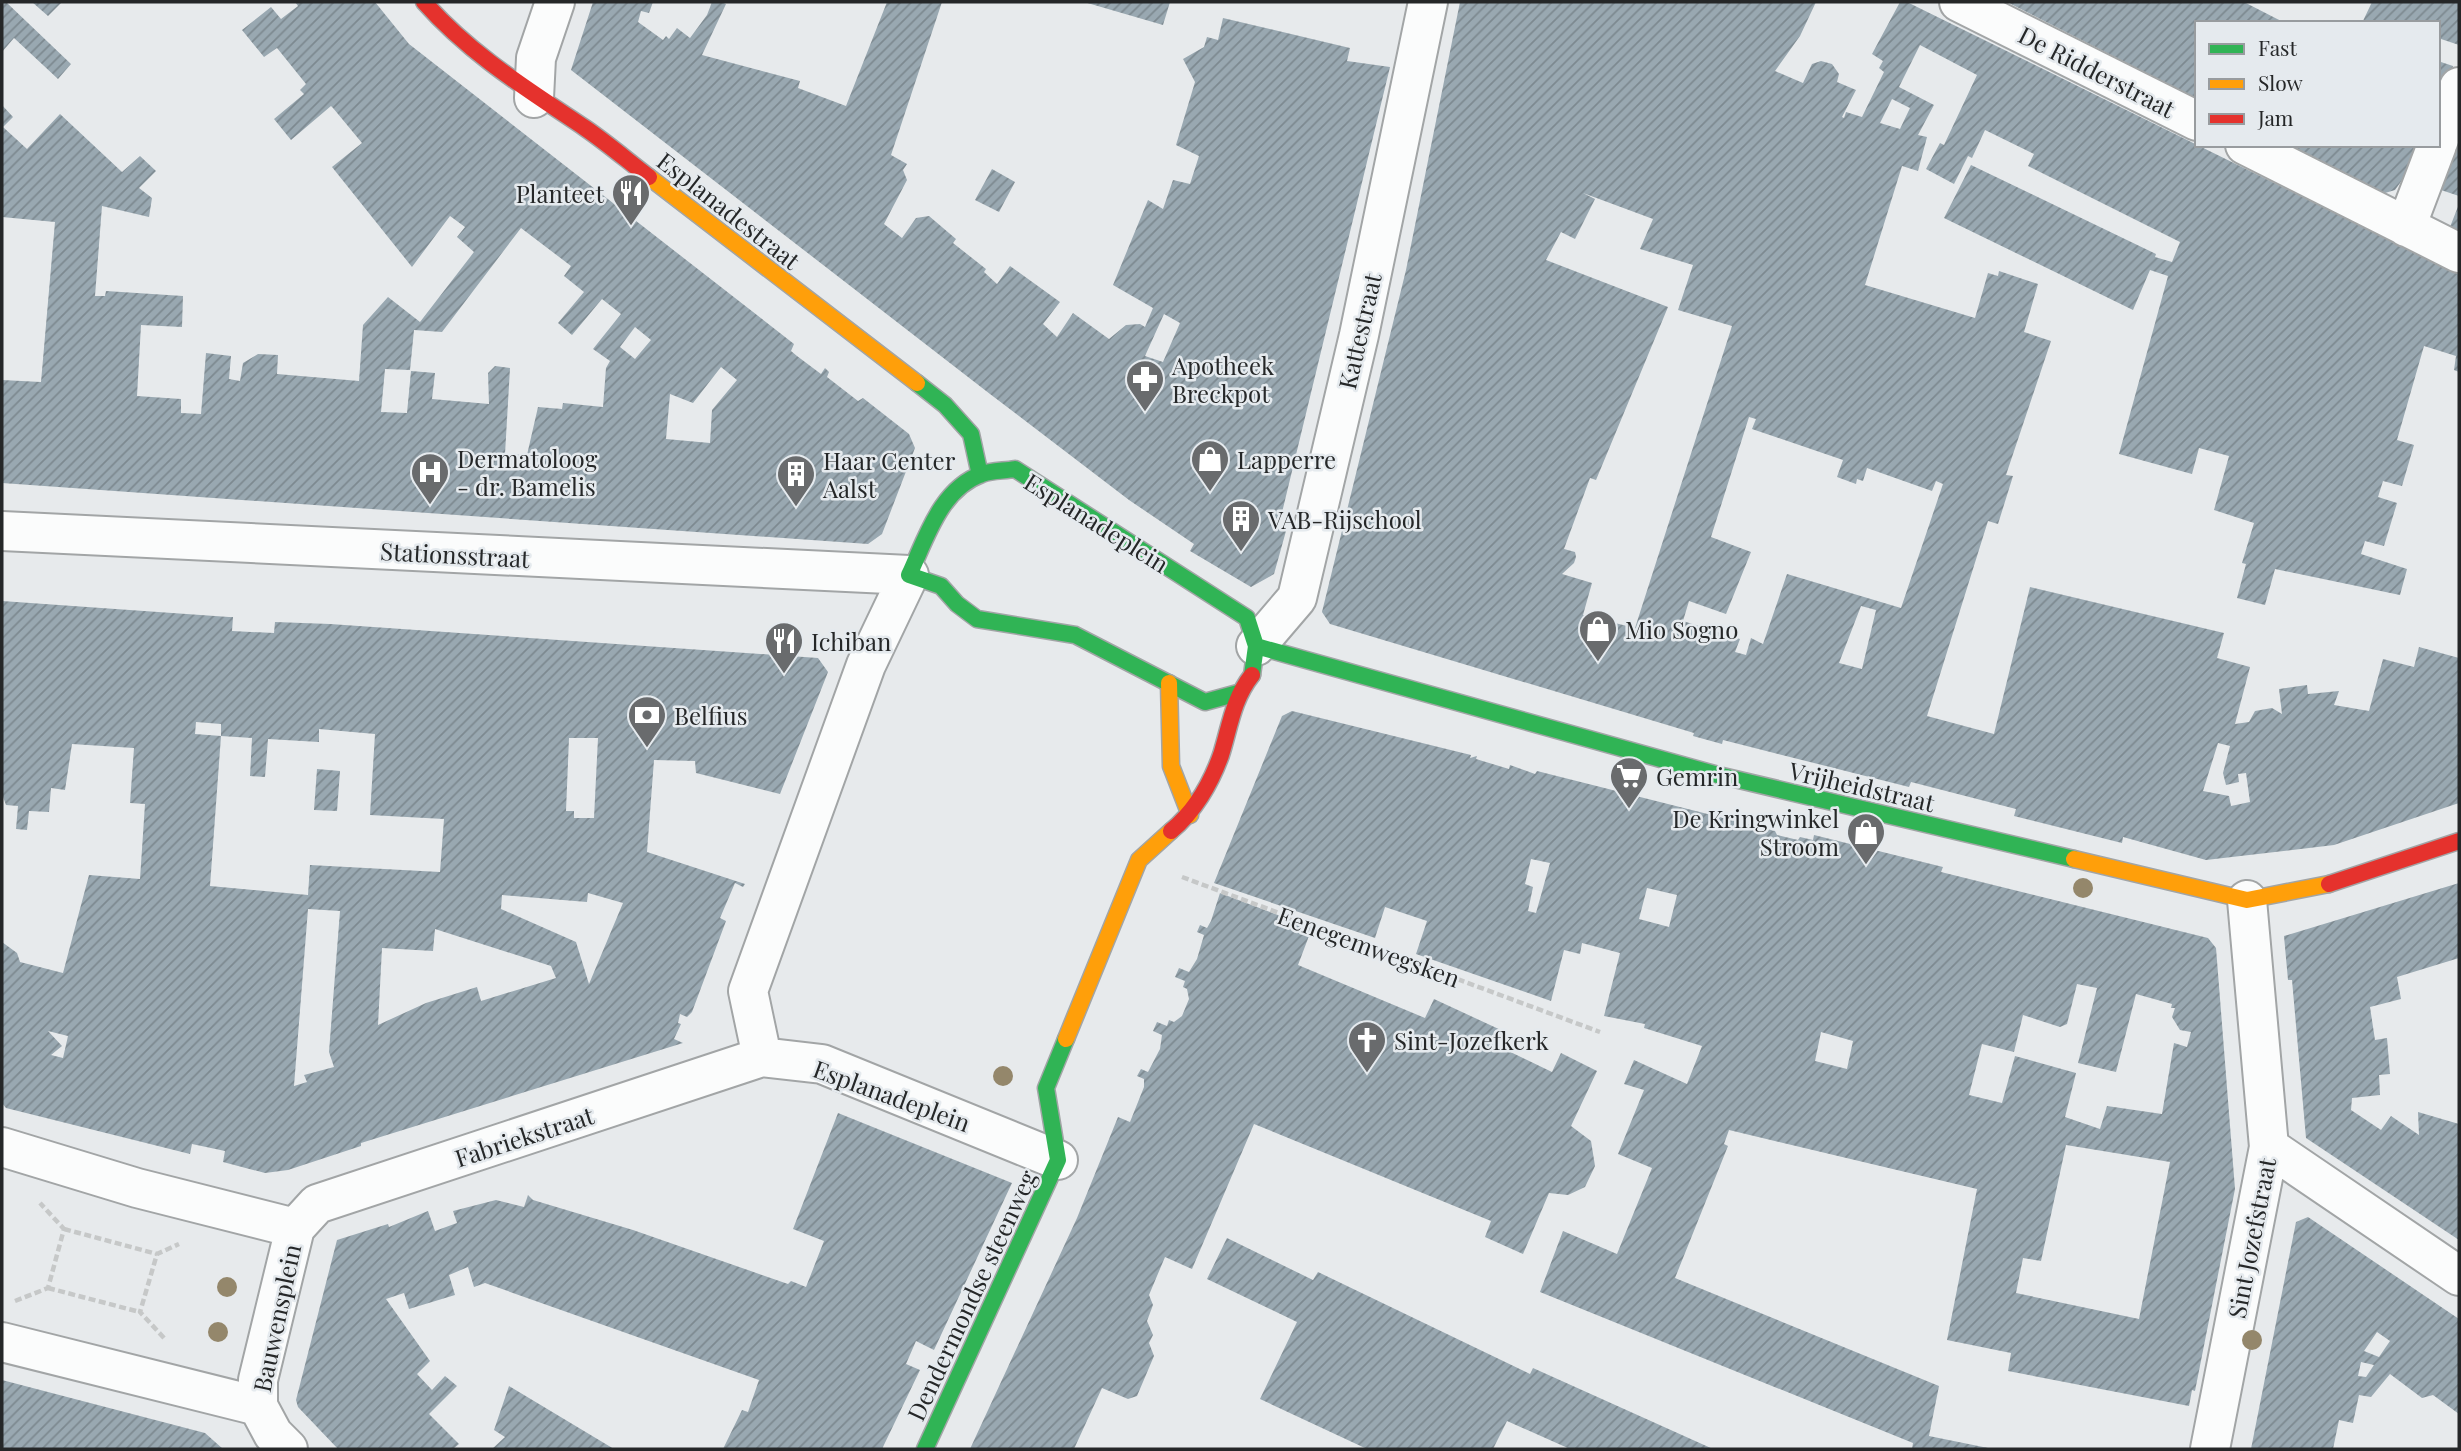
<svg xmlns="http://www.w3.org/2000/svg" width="2461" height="1451" font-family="'Playfair Display',serif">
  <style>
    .building { fill: url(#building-hatch); fill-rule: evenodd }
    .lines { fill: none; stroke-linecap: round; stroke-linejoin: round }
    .street-casing { stroke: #a2a5a6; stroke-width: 42 }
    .fast-casing { stroke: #a2a5a6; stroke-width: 19 }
    .slow-casing { stroke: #a2a5a6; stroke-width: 19 }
    .jam-casing { stroke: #a2a5a6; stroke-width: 19 }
    .path { stroke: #c6c8c8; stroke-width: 4.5; stroke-dasharray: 7 3.5; stroke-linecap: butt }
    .street { stroke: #fbfcfc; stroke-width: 38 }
    .fast { stroke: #30b455; stroke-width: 16 }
    .slow { stroke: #ff9f0a; stroke-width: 16 }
    .jam { stroke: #e5322d; stroke-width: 16 }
    .tree { fill: #94876b }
    .labels { text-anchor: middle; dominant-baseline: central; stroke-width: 5; stroke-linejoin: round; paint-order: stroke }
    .street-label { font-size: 24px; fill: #252728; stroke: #e5eaee }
    .poi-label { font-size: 24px; fill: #252728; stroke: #e5eaee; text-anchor: start }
  </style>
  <defs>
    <pattern id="building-hatch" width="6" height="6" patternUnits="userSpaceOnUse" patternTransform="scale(1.75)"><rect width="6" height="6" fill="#99a8b1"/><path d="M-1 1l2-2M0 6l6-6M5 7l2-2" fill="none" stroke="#7d8990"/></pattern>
  </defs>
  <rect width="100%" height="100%" fill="#e7eaec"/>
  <!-- building -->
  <path class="building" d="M2,2H6L71,64L58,79L14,38L2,52Z
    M32,2H62L48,16Z
    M295,2H375L409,44L794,344L791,351L797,356L821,374L825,368L829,372L827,377L858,401L863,398L909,434L915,448L882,534L868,544L2,483V380L41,382L55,222L2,217V105L13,117L3,127L27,149L60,114L122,172L140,156L156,171L139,188L152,198L149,217L102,206L95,296H105L106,291L183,296L182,327L141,325L137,396L181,399V413L201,414L206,353L231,356L229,379L240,381L243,363L258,354L278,355L277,374L359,381L363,325L388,297L420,322L474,252L457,237L465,227L450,216L412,267L332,167L362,143L333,108L331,106L291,140L274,119L304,94L300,90L306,84L277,48L264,57L242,30L271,7L281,19L298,6ZM521,228L571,266L564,276L584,292L558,323L572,335L602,299L621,314L593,349L610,361L606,368L603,407L563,403L562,409L538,407L527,455L505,454L510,368L495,366L488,373L489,404L432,399L435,373L411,371L407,413L381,412L385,369L410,370L414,330L442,332ZM635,327L651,340L635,359L620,347ZM721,367L737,380L712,410L710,443L666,439L670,394L693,403Z
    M593,2H653L649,13L641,11L638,22L663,40L666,36L669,39L677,28L690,38L707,15L712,2H721L726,4L702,55L800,81L798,88L846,106L887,2H942L891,155L907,164L903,170L907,180L884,224L902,238L916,218L929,216L956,239L953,243L986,269L984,272L997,284L1010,266L1060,302L1043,324L1057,337L1073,313L1109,339L1126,325L1140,324L1145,327L1153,308L1113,285L1148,200L1163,209L1173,180L1190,184L1199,156L1176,145L1195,82L1183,59L1204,47L1207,37L1218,40L1223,18L1350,48L1347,61L1390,67L1278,529L1286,531L1274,574L1251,587L1190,551L1194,544L1129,500L990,394L571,70ZM1164,314L1180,323L1163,362L1145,356Z
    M1084,2H1170L1163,25Z
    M1460,2H1816L1800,36L1775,71L1803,83L1812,64L1821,61L1832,64L1839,74L1837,82L1856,90L1842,117L1844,118L1846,112L1862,117L1884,72L1879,68L1883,61L1872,54L1900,2H1907L2459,274V372L2454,370L2456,356L2424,346L2397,440L2414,445L2402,486L2383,481L2378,497L2397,503L2384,546L2365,541L2361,554L2407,569L2400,595L2275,569L2265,605L2237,598L2246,564L2242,563L2254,523L2214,510L2229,456L2199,448L2192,474L2119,454L2168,276L2150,270L2133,310L1944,218L1971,165L2156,254L2155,257L2172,262L2180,242L2028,166L2034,154L1985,130L1972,158L1968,156L1954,184L1926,169L1940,143L1944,145L1977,75L1920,45L1899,87L1934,105L1918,135L1927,137L1918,171L1902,166L1865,285L1975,318L1988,273L1998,276L1999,271L2038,284L2024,332L2051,341L2006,475L2013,476L1998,524L1988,521L1927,716L1994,734L2030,587L2224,633L2217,658L2250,667L2235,724L2249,722L2255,711L2272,708L2282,714L2279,689L2307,685L2308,694L2339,691L2334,705L2369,711L2383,659L2414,667L2419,647L2459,658V803L2334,845L2206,860L2123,837L2122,843L2014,816L2016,809L1911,782L1909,787L1723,740L1722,744L1693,736L1694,733L1330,624L1322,612L1406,270ZM1892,99L1910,108L1900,129L1880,123ZM1583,193L1653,219L1640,249L1693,265L1678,310L1732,326L1635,628L1583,615L1592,583L1562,574L1574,563L1576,557L1575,552L1564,549L1590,478L1596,480L1668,307L1546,260L1561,232L1575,239L1595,199ZM1749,417L1756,419L1752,429L1843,460L1837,477L1856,484L1857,479L1863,481L1867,468L1932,491L1936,481L1943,484L1901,608L1787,574L1763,644L1751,638L1746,655L1735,652L1740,639L1683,621L1689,601L1726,614L1751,552L1711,537ZM1861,606L1876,610L1862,669L1839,663ZM2218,743L2230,746L2223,773L2226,785L2239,782L2238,774L2246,773L2250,802L2231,806L2229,796L2203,791Z
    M2007,2H2244L2285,23H2197V99Z
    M2372,2H2459V45L2438,38V23H2362Z
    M2438,61L2453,66L2439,109H2438Z
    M2459,137V196L2438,189Z
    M2290,145H2419L2425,148L2395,190L2385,193Z
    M992,169L1015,182L999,212L975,200Z
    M2459,204V231L2450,227Z
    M2,601L229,617H233L232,631L274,633L275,622L330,624L818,658L828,672L780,794L696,773L695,761L654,760L647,852L745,884L743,887L735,883L720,918L726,921L692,1012L687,1017L680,1014L678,1023L681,1024L674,1039L683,1043L361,1143V1146L288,1170L265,1173L223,1162L225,1151L192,1144L190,1154L6,1108L2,1103V942L17,953L20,962L63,973L89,875L140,879L145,804L130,803L134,748L72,744L65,790L51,788L49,812L29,811L27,830L16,829L18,806L6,805L2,794ZM196,722L221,724V736L252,738L250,776L265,777L268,739L319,742V729L375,734L370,815L444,819L440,872L310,865L308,895L210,886L221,736L195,734ZM569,738H598L594,818H574V811H566ZM588,893L623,903L589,984L576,942L501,909L502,895L587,902ZM308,909L340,911L329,1052L334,1067L304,1075L307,1082L294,1086ZM435,929L551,966L556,978L481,1001L477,987L426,1003L378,1025L382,948L433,951ZM48,1031L68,1036L63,1058L51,1055L62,1046Z
    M1292,711L1471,755L1470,758L1477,756L1476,759L1509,769L1510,765L1535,774L1537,771L1775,831L1777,835L1798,840L1800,837L1813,840L1814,835L1943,867L1941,872L2208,938L2216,948L2235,1189L2195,1391L2192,1390L2189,1406L2008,1371L2011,1353L1947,1340L1977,1189L1729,1130L1724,1144L1728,1146L1675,1278L1939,1386L1929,1436L1993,1449H1912L1913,1443L1540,1292L1563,1231L1617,1254L1652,1168L1618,1154L1644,1090L1624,1084L1634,1060L1687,1084L1702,1046L1644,1028L1645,1024L1604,1016L1620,953L1582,943L1580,954L1564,950L1551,1001L1416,954L1427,921L1385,907L1375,938L1214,883L1282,716ZM1531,859L1550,863L1536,913L1528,911L1533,887L1525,884ZM1647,888L1677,895L1669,927L1639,919ZM2077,984L2097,988L2078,1063L2116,1072L2136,994L2172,1004L2171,1008H2175L2172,1017L2180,1030L2191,1032L2187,1047L2174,1043L2162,1114L2107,1106L2100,1129L2065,1117L2076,1073L2015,1056L2002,1103L1969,1095L1982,1044L2014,1052L2023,1015L2060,1027L2067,1024ZM1821,1032L1853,1041L1847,1069L1815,1061ZM2066,1145L2170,1162L2139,1319L2016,1293L2023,1258L2041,1261Z
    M317,769L340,771L337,811L314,810Z
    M2459,883V958L2397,977L2401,999L2370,1007L2375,1040L2387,1038L2390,1074L2379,1075L2380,1095L2352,1098L2351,1110L2381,1130L2391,1116L2419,1135L2418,1112L2459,1124V1240L2306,1138L2292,980H2288L2284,936Z
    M1220,893L1312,928L1298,965L1425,1018L1434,999L1503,1031L1496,1045L1552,1072L1561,1053L1597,1071L1571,1126L1591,1141L1595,1166L1585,1187L1568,1195L1549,1193L1523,1254L1485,1237L1491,1221L1254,1124L1192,1269L1165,1257L1149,1295L1153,1305L1147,1321L1153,1335L1149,1343L1154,1356L1137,1396L1128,1399L1102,1388L1074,1449H970L1077,1218L1118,1117L1130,1122L1144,1087V1079L1137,1076L1141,1069L1148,1072L1160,1049L1162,1035L1153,1031L1157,1022L1167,1026L1169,1020L1174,1022L1182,1016L1189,999L1187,989L1183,987L1185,981L1175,977L1179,968L1189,972L1197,959L1204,935L1197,932L1200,925L1207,928L1211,921Z
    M838,1113L1012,1183L934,1350L916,1341L906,1364L920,1370L882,1449H723L742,1410L748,1412L759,1380L485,1283L474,1287L468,1267L449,1275L455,1295L409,1309L404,1293L386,1299L430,1361L417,1374L432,1390L445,1376L457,1386L429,1414L459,1444L453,1449H338L298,1407L296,1400L337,1240L388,1224L389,1227L428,1211L435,1231L457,1223L453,1211L496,1200L524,1207L528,1195L533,1200L633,1230L788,1284L791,1281L806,1287L824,1241L793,1229Z
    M2308,1217L2459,1319V1414L2433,1395L2422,1398L2390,1374L2371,1397L2359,1395L2353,1423L2339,1420L2333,1449H2251L2296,1222ZM2377,1332L2390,1341L2379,1357L2364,1351ZM2361,1362L2374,1365L2366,1377L2358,1376Z
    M1227,1238L1313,1280L1318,1272L1530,1374L1533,1368L1713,1449H1570L1507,1421L1493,1449H1367L1260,1399L1297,1322L1207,1279Z
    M2,1380L205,1433L223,1449H2Z
    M509,1386L614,1449H492L505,1437L494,1430Z"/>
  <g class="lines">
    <defs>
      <path id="street" d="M1959,2L2197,121
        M534,98L536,58L555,2
        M2438,142L2459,87
        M2245,145L2459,253
        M2406,227L2437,145
        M2,531L909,575L866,665L748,991L762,1057
        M1256,646L1297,598L1359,335L1428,2
        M2,1147L137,1188L295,1228
        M2269,1147L2459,1276
        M2,1342L258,1406V1380L295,1228L317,1204L762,1057L822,1064L1058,1160
        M258,1406L273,1434L288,1449
        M2210,1449L2269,1147L2247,900"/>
      <path id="fast" d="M917,383L945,405L971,434L980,475
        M1256,646L1718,775L2074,859
        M1238,693L1205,702L1075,635L977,619L957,604L941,586L909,575C926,539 940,489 982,474C992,470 1004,471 1015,469L1247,618L1256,646L1252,675
        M925,1449L1058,1160L1046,1088L1066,1039"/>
      <path id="slow" d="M649,177L917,383
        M1169,683L1171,766L1190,815
        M2074,859L2247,900L2329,884
        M1066,1039L1139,860L1171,831"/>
      <path id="jam" d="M424,2C471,55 527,89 585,128C607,143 628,161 649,177
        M1171,831C1194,812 1211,783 1221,755C1230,726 1233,699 1252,675
        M2329,884L2459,841"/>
    </defs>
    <!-- street casing -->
    <use href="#street" class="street-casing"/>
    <!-- fast casing -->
    <use href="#fast" class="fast-casing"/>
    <!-- slow casing -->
    <use href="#slow" class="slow-casing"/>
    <!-- jam casing -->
    <use href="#jam" class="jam-casing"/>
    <!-- path -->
    <path class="path" d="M1182,877L1600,1032
      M64,1229L157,1254
      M48,1288L140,1312
      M15,1301L48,1288L64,1229L40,1203
      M164,1338L140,1312L157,1254L179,1244"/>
    <!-- street -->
    <use href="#street" class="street"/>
    <!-- fast -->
    <use href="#fast" class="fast"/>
    <!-- slow -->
    <use href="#slow" class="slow"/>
    <!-- jam -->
    <use href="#jam" class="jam"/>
  </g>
  <!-- trees -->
  <g class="tree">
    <circle cx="2083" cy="888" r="10"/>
    <circle cx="1003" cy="1076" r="10"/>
    <circle cx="227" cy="1287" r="10"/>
    <circle cx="218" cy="1332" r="10"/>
    <circle cx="2252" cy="1340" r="10"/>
  </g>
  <!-- icons -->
  <defs>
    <symbol id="restaurant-pin" viewBox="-11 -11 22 30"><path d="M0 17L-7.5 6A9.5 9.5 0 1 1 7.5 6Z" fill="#696b6d" stroke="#e5eaee"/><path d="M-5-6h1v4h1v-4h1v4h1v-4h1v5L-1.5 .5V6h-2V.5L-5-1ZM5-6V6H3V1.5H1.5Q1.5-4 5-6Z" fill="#fff"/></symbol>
    <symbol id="pharmacy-pin" viewBox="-11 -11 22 30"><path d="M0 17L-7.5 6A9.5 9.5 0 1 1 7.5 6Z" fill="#696b6d" stroke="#e5eaee"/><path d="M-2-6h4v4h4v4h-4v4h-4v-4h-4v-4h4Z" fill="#fff"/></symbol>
    <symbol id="shop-pin" viewBox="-11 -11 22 30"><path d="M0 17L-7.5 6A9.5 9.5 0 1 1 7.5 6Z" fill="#696b6d" stroke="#e5eaee"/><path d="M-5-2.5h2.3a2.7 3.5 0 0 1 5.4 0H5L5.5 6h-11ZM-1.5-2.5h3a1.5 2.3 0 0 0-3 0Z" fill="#fff"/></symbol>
    <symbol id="hospital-pin" viewBox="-11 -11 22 30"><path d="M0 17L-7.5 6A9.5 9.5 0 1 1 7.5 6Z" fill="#696b6d" stroke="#e5eaee"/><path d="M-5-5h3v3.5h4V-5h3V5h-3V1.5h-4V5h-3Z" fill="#fff"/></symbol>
    <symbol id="building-pin" viewBox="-11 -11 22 30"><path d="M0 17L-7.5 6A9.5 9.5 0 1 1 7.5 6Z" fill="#696b6d" stroke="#e5eaee"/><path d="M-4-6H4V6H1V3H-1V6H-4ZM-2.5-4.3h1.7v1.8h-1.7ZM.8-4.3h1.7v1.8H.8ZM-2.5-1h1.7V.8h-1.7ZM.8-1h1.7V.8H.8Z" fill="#fff"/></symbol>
    <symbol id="bank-pin" viewBox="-11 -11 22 30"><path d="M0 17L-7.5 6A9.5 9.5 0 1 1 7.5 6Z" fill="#696b6d" stroke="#e5eaee"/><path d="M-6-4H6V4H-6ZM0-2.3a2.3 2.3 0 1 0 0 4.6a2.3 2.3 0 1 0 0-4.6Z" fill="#fff"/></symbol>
    <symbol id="supermarket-pin" viewBox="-11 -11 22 30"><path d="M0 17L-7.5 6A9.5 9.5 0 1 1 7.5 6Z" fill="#696b6d" stroke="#e5eaee"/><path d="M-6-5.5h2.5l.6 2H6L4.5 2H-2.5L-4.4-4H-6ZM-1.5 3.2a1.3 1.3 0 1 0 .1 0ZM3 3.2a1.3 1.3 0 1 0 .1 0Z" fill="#fff"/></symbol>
    <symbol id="church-pin" viewBox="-11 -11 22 30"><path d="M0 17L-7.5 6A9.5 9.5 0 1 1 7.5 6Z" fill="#696b6d" stroke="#e5eaee"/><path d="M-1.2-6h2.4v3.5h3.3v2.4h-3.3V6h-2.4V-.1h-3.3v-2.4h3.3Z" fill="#fff"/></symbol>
  </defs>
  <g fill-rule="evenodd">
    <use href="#restaurant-pin" x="609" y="171" width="44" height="60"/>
    <use href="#pharmacy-pin" x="1123" y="357" width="44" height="60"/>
    <use href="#shop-pin" x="1188" y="437" width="44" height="60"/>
    <use href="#hospital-pin" x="408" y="450" width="44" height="60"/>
    <use href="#building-pin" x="774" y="452" width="44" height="60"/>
    <use href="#building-pin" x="1219" y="497" width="44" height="60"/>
    <use href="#shop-pin" x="1576" y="607" width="44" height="60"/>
    <use href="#restaurant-pin" x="762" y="619" width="44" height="60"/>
    <use href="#bank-pin" x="625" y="693" width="44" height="60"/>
    <use href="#supermarket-pin" x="1607" y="754" width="44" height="60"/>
    <use href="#shop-pin" x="1844" y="810" width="44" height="60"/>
    <use href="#church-pin" x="1345" y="1018" width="44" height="60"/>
  </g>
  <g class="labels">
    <!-- street labels -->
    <g class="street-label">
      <text transform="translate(2097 71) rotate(27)">De Ridderstraat</text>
      <text transform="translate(729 210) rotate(38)">Esplanadestraat</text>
      <text transform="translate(1359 331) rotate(-77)">Kattestraat</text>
      <text transform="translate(1097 522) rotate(32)">Esplanadeplein</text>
      <text transform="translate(455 554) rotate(3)">Stationsstraat</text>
      <text transform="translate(1862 786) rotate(13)">Vrijheidstraat</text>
      <text transform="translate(1369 946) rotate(20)">Eenegemwegsken</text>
      <text transform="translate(892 1095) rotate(20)">Esplanadeplein</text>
      <text transform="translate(524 1136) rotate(-18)">Fabriekstraat</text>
      <text transform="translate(2251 1238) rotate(-79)">Sint Jozefstraat</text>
      <text transform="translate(971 1295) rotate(-65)">Dendermondse steenweg</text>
      <text transform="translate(276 1318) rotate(-78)">Bauwensplein</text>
    </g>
    <!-- poi labels -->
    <g class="poi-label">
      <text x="604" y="193" text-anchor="end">Planteet</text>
      <text x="1172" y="365">Apotheek<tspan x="1172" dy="28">Breckpot</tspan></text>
      <text x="457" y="458">Dermatoloog<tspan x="457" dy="28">- dr. Bamelis</tspan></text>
      <text x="1237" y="459">Lapperre</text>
      <text x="823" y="460">Haar Center<tspan x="823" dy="28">Aalst</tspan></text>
      <text x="1268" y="519">VAB-Rijschool</text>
      <text x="1625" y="629">Mio Sogno</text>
      <text x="811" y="641">Ichiban</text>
      <text x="674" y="715">Belfius</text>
      <text x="1656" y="776">Gemrin</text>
      <text x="1839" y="818" text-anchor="end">De Kringwinkel<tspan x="1839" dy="28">Stroom</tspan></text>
      <text x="1394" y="1040">Sint-Jozefkerk</text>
    </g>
  </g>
  <!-- border -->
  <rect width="2461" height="1451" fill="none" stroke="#252728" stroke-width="7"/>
  <!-- legend -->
  <rect x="2195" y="21" width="245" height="126" fill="#e5eaee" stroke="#989c9f" stroke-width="2"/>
  <rect x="2209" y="44" width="35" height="10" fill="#30b455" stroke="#989c9f" stroke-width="2"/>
  <text x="2258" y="56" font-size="21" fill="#252728">Fast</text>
  <rect x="2209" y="79" width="35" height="10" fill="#ff9f0a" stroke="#989c9f" stroke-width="2"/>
  <text x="2258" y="91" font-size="21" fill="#252728">Slow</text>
  <rect x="2209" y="114" width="35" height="10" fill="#e5322d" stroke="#989c9f" stroke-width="2"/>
  <text x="2258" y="126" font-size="21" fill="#252728">Jam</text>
</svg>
